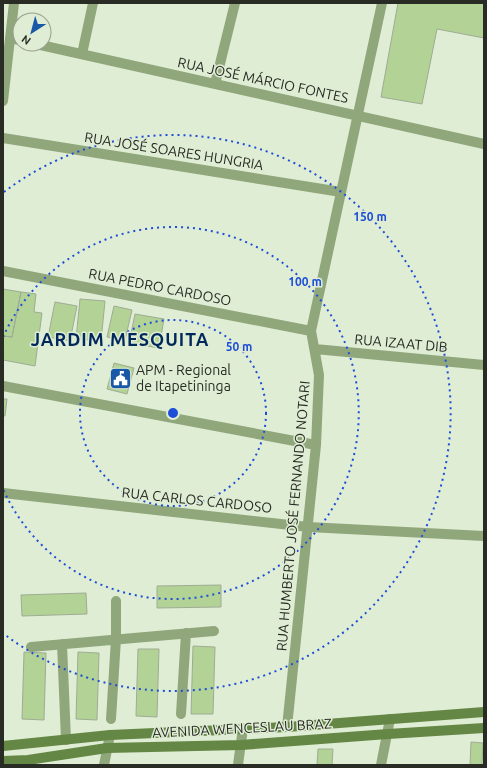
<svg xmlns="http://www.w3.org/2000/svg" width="487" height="768" font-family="Ubuntu,sans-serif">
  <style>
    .building { fill: #b2d296; stroke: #9fac95 }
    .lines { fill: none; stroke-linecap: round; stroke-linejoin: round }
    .minor { stroke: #90a77c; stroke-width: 10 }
    .secondary { stroke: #658745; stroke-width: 10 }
    .ring { fill: none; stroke: #1d4ed8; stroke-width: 2; stroke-dasharray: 2 4 }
    .labels { text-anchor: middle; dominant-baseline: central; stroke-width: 3; stroke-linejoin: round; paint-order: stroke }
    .street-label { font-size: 14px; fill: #282c24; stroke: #e0edd5 }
    .poi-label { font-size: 14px; fill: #282c24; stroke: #e0edd5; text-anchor: start }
    .district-label { font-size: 18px; font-weight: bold; letter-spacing: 1px; fill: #01285a; stroke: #e0edd5 }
    .centre { fill: #1d4ed8; stroke: #e0edd5; stroke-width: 2 }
    .ring-label { font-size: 12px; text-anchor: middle; font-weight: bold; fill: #1d4ed8; stroke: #e0edd5; stroke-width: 3; stroke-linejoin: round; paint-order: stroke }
  </style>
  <rect width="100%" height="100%" fill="#e0edd5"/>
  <!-- building -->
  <path class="building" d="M398,3H484V38L437,29L422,104L381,97Z
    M3,289L21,292L12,337L3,336Z
    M21,292L36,294L34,312L42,313L35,366L3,360V336L12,337Z
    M80,299L105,301L101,341L76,339Z
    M55,302L77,306L70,341L48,337Z
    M114,306L132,310L125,340L107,337Z
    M135,314L164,319L159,348L129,343Z
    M114,363L134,368L127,394L107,389Z
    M3,399H7L5,416H3Z
    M221,585V607L157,608V586Z
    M86,593L87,614L22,616L21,595Z
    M193,646L215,647L213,714H191Z
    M138,649H159L157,717L136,716Z
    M24,652L46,653L44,720L22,719Z
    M78,652L99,653L97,720L76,719Z
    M471,742L483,743L482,765H470Z
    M318,749H333L332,765H317Z"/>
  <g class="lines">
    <!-- minor -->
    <path class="minor" d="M10,38L20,40
      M36,44L484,144
      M82,54L93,3
      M215,84L235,3
      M3,101L14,3
      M3,138L341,192
      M3,271L311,331
      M315,349L484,365
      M3,386L316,445
      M3,493L308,527L484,536
      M62,644L66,740
      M31,647L214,631
      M181,714L186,633
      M111,719L116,639V601
      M287,727L316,445L319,375L311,331L382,3
      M104,765L110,735
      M238,765L243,728
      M381,765L390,719"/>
    <!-- secondary -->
    <path class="secondary" d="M3,746L110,735L287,727L484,712
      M3,761L28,760L107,748L241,745L388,734L484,728"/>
  </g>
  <!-- distance rings -->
  <g class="ring">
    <circle cx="173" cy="413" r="93"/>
    <path d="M3 337A186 186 0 1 1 3 489"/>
    <path d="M4 192A278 278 0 1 1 4 634"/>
  </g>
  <!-- icons -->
  <defs>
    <symbol id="civic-square" viewBox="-11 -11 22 22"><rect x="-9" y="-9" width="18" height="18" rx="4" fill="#1957a7" stroke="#e0edd5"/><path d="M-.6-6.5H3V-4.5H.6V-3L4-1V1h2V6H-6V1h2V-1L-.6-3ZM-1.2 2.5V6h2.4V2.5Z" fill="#fff"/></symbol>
  </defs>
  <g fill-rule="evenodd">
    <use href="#civic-square" x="108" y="366" width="25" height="25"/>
  </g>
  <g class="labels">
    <!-- street labels -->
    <g class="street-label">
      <text transform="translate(263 80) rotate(12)">RUA JOSÉ MÁRCIO FONTES</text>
      <text transform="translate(174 151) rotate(9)">RUA JOSÉ SOARES HUNGRIA</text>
      <text transform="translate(160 287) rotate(11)">RUA PEDRO CARDOSO</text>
      <text transform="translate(401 343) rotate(5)">RUA IZAAT DIB</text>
      <text transform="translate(197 500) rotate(6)">RUA CARLOS CARDOSO</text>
      <text transform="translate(293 516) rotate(-85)">RUA HUMBERTO JOSÉ FERNANDO NOTARI</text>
      <text transform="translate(242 728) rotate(-3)">AVENIDA WENCESLAU BRAZ</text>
    </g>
    <!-- poi labels -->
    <g class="poi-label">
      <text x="136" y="370">APM - Regional<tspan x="136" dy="16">de Itapetininga</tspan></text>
    </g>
    <!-- district labels -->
    <g class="district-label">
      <text x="120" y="339">JARDIM MESQUITA</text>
    </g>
  </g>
  <circle cx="173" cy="413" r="6" class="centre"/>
  <g class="ring-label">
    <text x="370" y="221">150 m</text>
    <text x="305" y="286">100 m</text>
    <text x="239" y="351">50 m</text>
  </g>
  <!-- border -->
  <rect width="487" height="768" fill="none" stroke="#282c24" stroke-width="8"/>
  <!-- north arrow -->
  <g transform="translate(32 32) rotate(216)"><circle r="19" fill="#e0edd5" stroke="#96a08e"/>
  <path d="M0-3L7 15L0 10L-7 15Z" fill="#1957a7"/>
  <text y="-6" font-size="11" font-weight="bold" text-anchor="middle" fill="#282c24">N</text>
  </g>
</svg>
